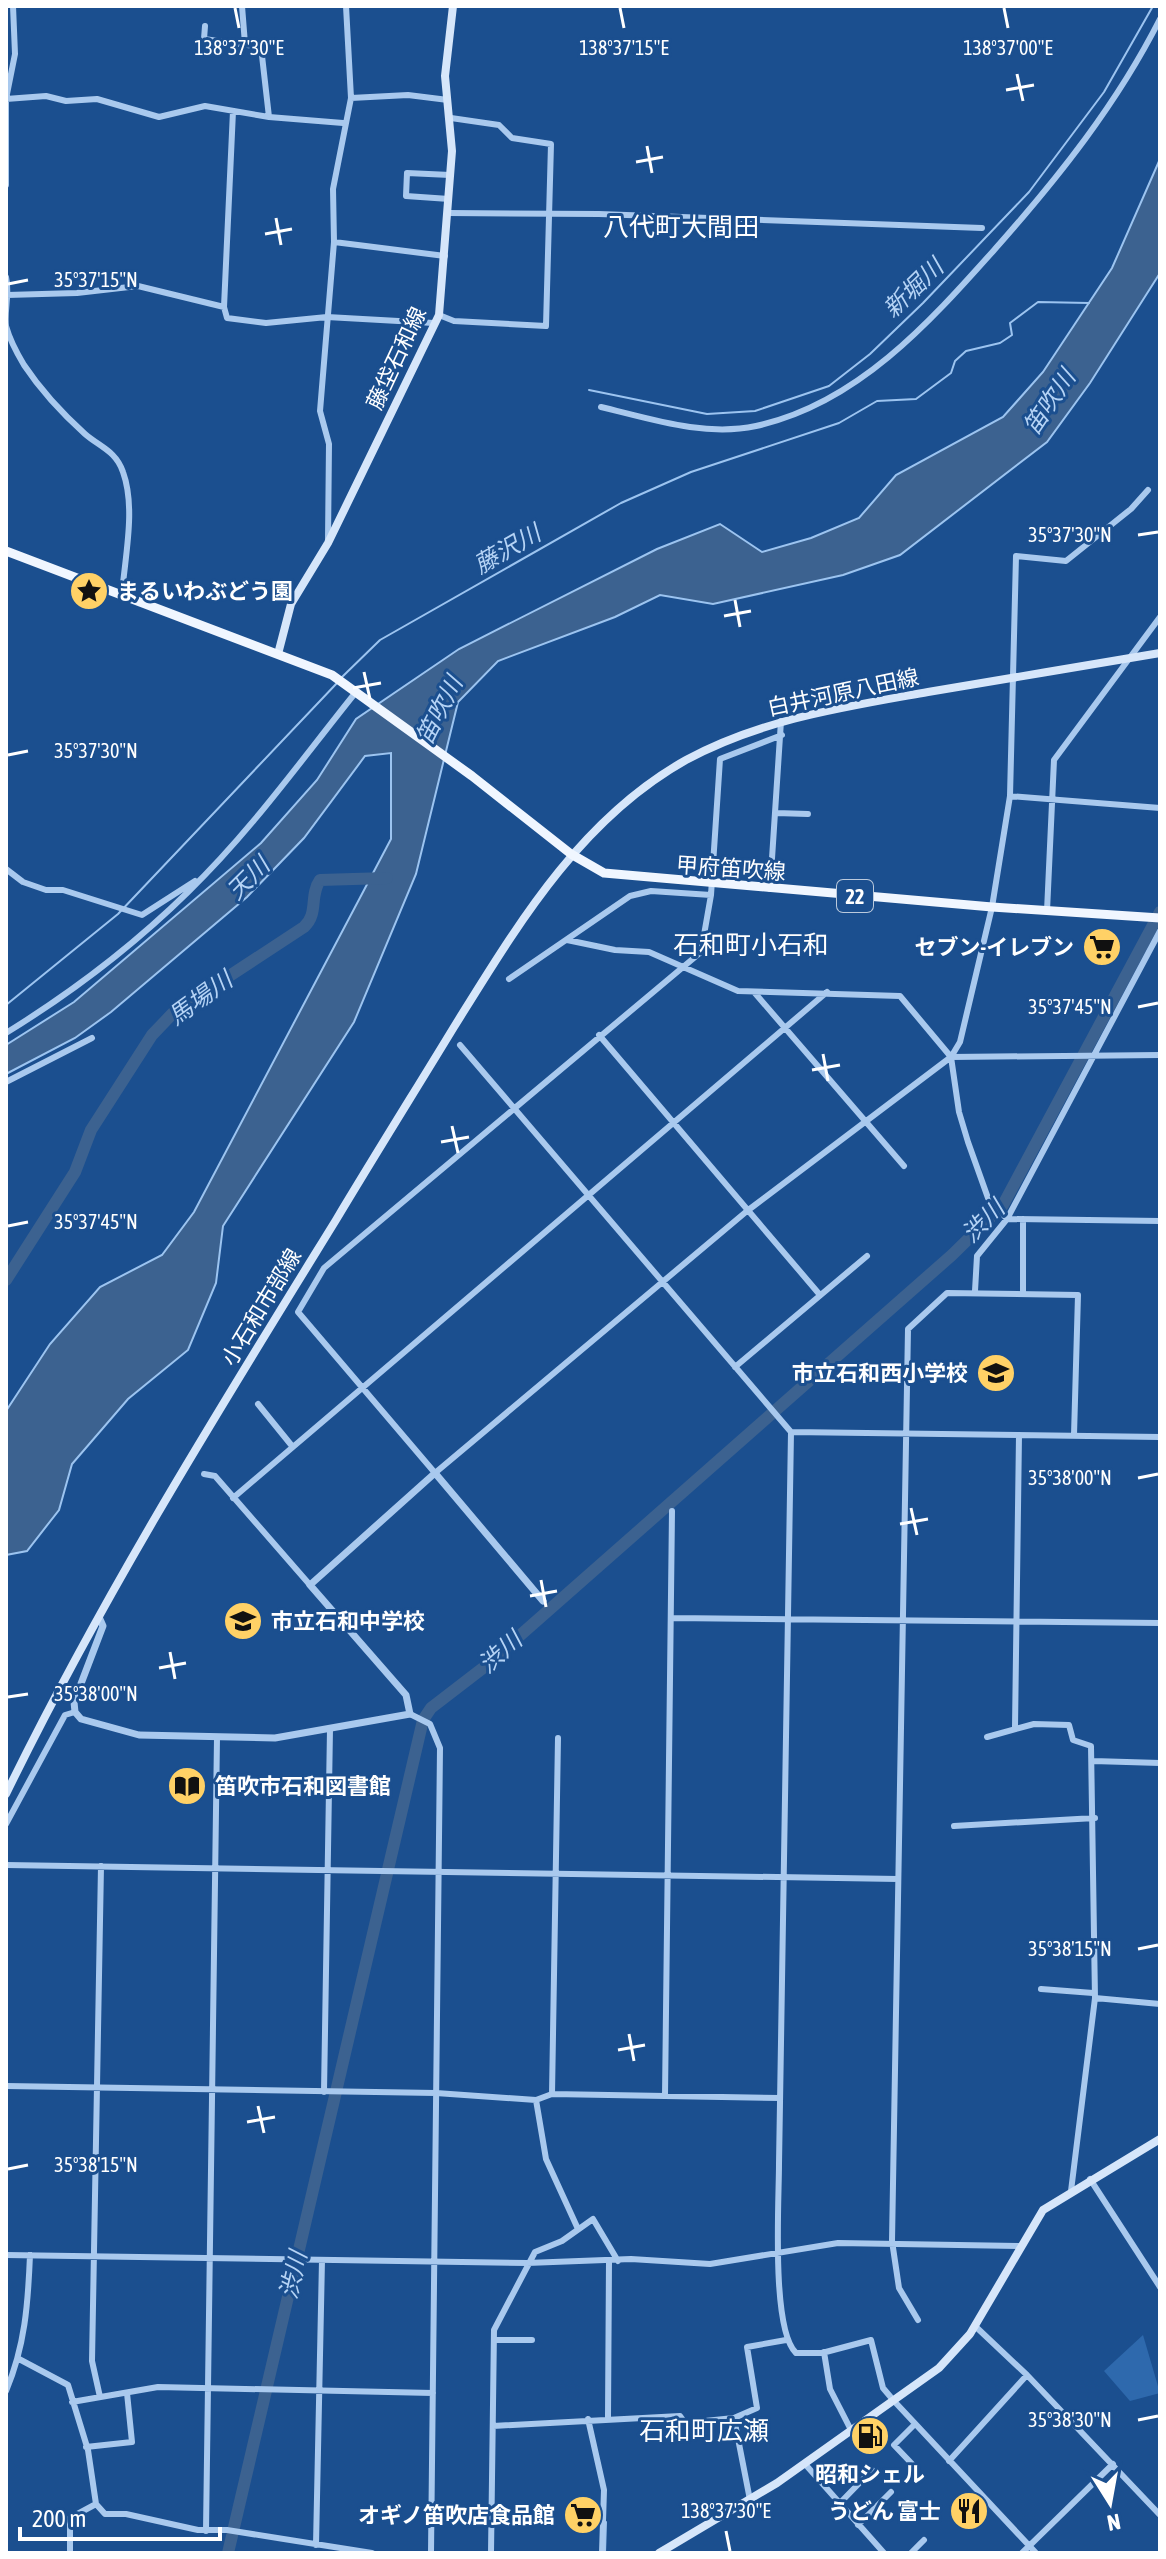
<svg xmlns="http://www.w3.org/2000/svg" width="1166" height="2559" font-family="'Asap Condensed','Noto Sans JP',sans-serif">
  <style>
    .green { fill: #2e69ad }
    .water { fill: #3c6290; stroke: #9cc4f0; stroke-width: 2 }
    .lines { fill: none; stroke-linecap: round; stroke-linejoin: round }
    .stream { stroke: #9cc4f0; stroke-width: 2 }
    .river { stroke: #3c6290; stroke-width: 12 }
    .minor { stroke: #a9c9ee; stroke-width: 6 }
    .tertiary { stroke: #a9c9ee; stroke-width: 7 }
    .secondary { stroke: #d6e6fa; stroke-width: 8 }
    .primary { stroke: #f0f6ff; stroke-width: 9 }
    .ticks { fill: none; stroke: #fff; stroke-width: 3 }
    .labels { text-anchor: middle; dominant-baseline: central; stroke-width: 6; stroke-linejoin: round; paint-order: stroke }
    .shield { fill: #1b4f8f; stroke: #bbcadd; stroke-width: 2 }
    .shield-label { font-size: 20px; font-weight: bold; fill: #fff }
    .street-label { font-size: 22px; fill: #fff; stroke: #1b4f8f }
    .poi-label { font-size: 22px; font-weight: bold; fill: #fff; stroke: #1b4f8f; text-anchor: end }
    .water-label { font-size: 24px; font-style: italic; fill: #b5d3f5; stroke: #1b4f8f }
    .quarter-label { font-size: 26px; fill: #fff; stroke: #1b4f8f }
    .ticks-label { font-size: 20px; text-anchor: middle; fill: #fff; stroke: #1b4f8f; stroke-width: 6; stroke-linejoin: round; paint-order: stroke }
  </style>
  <rect width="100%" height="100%" fill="#1b4f8f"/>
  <!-- green -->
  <path class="green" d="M1143,2335L1160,2393L1130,2401L1104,2371Z"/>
  <!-- water -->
  <path class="water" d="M1160,159V273L1090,383L1047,442L900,555L843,575L713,604L660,595L615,617L498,661L458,702L416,874L354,1022L223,1226L216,1283L188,1350L128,1399L72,1464L59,1510L27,1551L6,1555V1411L50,1344L100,1287L162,1255L194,1212L391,839V753L365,756L304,838L247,897L111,1012L75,1038L6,1074V1045L74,1002L261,843L317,780L356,719L459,649L657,549L720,524L762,552L811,538L859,518L896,475L1003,417L1043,372L1112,268Z"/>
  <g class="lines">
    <!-- stream -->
    <path class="stream" d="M589,390L707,414L755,411L829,386L870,354L923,303L1029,192L1104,92L1153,6
      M341,678L380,640L621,503L691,472L839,423L877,401L916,399L951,373L955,361L966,351L1000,343L1012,335L1010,323L1038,302L1089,303
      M6,1005L118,914L337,683
      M605,2553L606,2522"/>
    <!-- river -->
    <path class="river" d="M6,1280L75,1172L91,1130L152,1035L173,1013L304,927C319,913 309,896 320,880L387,878
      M228,2553L423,1720L431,1708L483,1668L952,1255L1003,1205L1160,912"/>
    <!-- minor -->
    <path class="minor" d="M242,6L245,44
      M205,26L204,39L261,47L269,117
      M351,98L408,95L448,100
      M6,99L46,96L66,101L97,99L159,117L205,106L269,117L343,123
      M233,111L224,307L227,318L266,323L327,317L434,323
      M6,185V99L15,54L13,6
      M449,199L406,196L407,173L450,175
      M448,213L599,214L982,228
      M334,242L445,256
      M6,277C10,294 4,310 6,326C9,337 18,355 24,365C40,389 64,415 85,434C100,447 116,451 123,472C136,508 125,556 122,594
      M7,295L77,293L138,286L224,307
      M439,315L454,321L546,326L551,144L512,138L499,125L451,118
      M601,407C651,419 705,437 756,426C857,404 929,323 995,249C1058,178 1117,104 1160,19
      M328,540L329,444L320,411L334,242L333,189L351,98L346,6
      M782,735L720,759L711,895L701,952L324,1268L298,1312L435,1473L747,1211L951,1057L960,1042L992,907L1010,796L1016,556L1066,561L1131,509L1148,490
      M1010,796L1160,808
      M776,813L808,814
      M6,869L23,882L46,890H63L142,915L195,881
      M770,889L781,721
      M1047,911L1054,760L1160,617
      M567,940L615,950L649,952L738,991L900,996L951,1057L959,1112L968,1142L988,1198L1007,1219
      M509,979L630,896L651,891L711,895
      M754,992L904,1166
      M6,1033C71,993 134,945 188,892C251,831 302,759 356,692
      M599,1035L820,1295
      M460,1045L791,1432C786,1676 781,1920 779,2164C779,2201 771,2329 796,2353H822L871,2340L883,2388L894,2401L1036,2553
      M951,1057L1160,1055
      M6,1082L92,1038
      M1007,1219L1160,1221
      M1023,1219V1292
      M975,1291L977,1256L1007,1219L1160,931
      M735,1367L867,1256
      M258,1404L292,1446
      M791,1432L1160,1437
      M204,1474L215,1476L310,1585
      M233,1498L827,992
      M672,1618L1160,1623
      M410,1714L430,1724L440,1748L431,2553
      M1015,1727L1019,1435
      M987,1737L1034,1724L1069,1725L1073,1740L1091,1746L1095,1998L1071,2191
      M1093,1761L1160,1763
      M6,1824L65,1715L75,1712
      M954,1826L1095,1818
      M6,1865L898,1879
      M1041,1989L1093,1993
      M1095,1998L1160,2004
      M6,2086L436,2093L536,2100L552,2094L780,2098
      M324,2092L330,1729
      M552,2094L558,1738
      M665,2096L672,1511
      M536,2100L546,2159L578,2229
      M1090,2179L1160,2287
      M6,2255L527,2263L631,2259L710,2264L838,2243L1020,2246
      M918,2320L899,2288L892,2241L908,1329L947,1293L1078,1295L1074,1435
      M975,2326L1027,2375L1160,2515
      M494,2340H532
      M824,2352L830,2389L852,2432
      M19,2359L68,2385L88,2450L96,2504L105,2514H126L198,2530H227L372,2553
      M6,2391C25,2346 28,2304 30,2255
      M100,2397L92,2361L101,1866
      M72,2402L158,2387L433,2393
      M608,2417L609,2261
      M734,2418L750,2500
      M588,2419L604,2490L602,2553
      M915,2424L894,2445L915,2467
      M493,2426L680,2416L685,2423L734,2418L757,2408L747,2347L786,2340
      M86,2447L132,2442L127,2393
      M949,2461L1027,2375
      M805,2464L884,2553
      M839,2504L872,2470
      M858,2525L891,2492
      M206,2531L217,1738
      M316,2545L322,2260
      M70,2553V2518L96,2504
      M491,2553L494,2330L535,2252L562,2241L593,2219L618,2261
      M911,2553L924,2540
      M1022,2553L1113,2464"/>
    <!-- tertiary -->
    <path class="tertiary" d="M99,1617L103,1626L74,1702L75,1712L81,1719L139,1735L275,1738L410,1714L406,1695L310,1585L435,1473L543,1601"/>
    <!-- secondary -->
    <path class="secondary" d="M278,654L291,604L328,543L439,315L452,151L445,76L453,6
      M6,1794C103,1595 220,1408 336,1220C375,1155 415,1091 454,1027C517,926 579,820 686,760C762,719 844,707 928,692C1005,679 1083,666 1160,653
      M659,2553L777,2483L939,2368L970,2334L1043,2210L1160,2139"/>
    <!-- primary -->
    <path class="primary" d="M6,551L332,675L472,776L571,854L604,873L992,907L1160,918"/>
  </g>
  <!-- ticks -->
  <path class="ticks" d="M235,8L239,28M620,8L624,28M1004,8L1008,28M1017,74L1023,101M1006,90L1034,85M647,146L652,173M636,162L663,157M276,218L281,245M265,234L292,229M8,284L28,280M1138,535L1158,532M735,600L740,627M724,616L751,611M364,672L370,699M353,688L381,683M8,755L28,751M1138,1007L1158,1003M823,1054L828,1081M812,1070L840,1065M452,1126L458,1153M441,1142L469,1137M8,1226L28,1222M1138,1478L1158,1474M911,1508L917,1535M900,1524L928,1519M541,1580L546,1607M530,1596L557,1591M170,1652L175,1679M159,1668L186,1663M8,1697L28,1694M1138,1949L1158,1945M629,2034L634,2061M618,2050L645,2045M258,2106L264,2133M247,2122L275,2117M8,2169L28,2165M1138,2420L1158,2416M726,2531L730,2551"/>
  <!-- icons -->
  <defs>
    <symbol id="sight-disc" viewBox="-11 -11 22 22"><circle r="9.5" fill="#ffd166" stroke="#1b4f8f"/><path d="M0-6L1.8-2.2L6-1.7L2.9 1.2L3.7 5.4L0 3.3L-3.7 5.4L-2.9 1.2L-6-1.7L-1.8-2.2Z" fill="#111"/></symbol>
    <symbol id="supermarket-disc" viewBox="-11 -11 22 22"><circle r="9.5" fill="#ffd166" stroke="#1b4f8f"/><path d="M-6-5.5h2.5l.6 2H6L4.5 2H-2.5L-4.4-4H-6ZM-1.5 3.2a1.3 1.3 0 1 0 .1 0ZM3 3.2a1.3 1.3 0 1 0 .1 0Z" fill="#111"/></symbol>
    <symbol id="school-disc" viewBox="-11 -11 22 22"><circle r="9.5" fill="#ffd166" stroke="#1b4f8f"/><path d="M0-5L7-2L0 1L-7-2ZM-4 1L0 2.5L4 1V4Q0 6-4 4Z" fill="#111"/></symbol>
    <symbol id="library-disc" viewBox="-11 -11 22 22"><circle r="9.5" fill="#ffd166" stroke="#1b4f8f"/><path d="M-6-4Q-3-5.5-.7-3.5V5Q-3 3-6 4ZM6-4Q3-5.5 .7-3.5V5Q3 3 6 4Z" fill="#111"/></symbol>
    <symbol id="fuel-disc" viewBox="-11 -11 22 22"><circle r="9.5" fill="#ffd166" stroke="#1b4f8f"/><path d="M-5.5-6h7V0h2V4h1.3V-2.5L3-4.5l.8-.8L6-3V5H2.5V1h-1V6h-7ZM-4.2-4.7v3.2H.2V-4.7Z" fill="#111"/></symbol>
    <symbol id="restaurant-disc" viewBox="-11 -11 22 22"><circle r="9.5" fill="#ffd166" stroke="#1b4f8f"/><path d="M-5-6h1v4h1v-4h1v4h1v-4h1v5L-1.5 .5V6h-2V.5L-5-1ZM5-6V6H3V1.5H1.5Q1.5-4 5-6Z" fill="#111"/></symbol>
  </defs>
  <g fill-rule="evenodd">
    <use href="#sight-disc" x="67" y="569" width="44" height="44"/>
    <use href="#supermarket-disc" x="1080" y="925" width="44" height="44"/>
    <use href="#school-disc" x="974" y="1351" width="44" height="44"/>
    <use href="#school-disc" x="221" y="1599" width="44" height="44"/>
    <use href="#library-disc" x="165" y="1764" width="44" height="44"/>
    <use href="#fuel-disc" x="848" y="2414" width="44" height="44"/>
    <use href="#restaurant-disc" x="947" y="2489" width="44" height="44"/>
    <use href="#supermarket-disc" x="561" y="2493" width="44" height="44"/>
  </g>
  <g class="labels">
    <!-- shield labels -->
    <rect class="shield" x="837" y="880" width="36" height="32" rx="6"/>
    <g class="shield-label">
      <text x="855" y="896">22</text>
    </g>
    <!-- street labels -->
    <g class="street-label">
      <text transform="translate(396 358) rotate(-65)">藤垈石和線</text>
      <text transform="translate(843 692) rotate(-12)">白井河原八田線</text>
      <text transform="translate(731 868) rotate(4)">甲府笛吹線</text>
      <text transform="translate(261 1307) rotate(-59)">小石和市部線</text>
    </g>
    <!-- poi labels -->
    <g class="poi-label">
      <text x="117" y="591" text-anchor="start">まるいわぶどう園</text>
      <text x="1074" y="947">セブン-イレブン</text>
      <text x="968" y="1373">市立石和西小学校</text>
      <text x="271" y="1621" text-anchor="start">市立石和中学校</text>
      <text x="215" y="1786" text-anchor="start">笛吹市石和図書館</text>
      <text x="870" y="2474" text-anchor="middle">昭和シェル</text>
      <text x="941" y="2511">うどん 富士</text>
      <text x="555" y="2515">オギノ笛吹店食品館</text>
    </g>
    <!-- water labels -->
    <g class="water-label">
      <text transform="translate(913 288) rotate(-44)">新堀川</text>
      <text transform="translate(1049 402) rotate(-56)">笛吹川</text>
      <text transform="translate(507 549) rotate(-30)">藤沢川</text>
      <text transform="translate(439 710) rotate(-63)">笛吹川</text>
      <text transform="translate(248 878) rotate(-45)">天川</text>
      <text transform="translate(200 998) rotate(-36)">馬場川</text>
      <text transform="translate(983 1221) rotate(-45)">渋川</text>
      <text transform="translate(500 1652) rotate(-42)">渋川</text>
      <text transform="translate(293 2275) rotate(-77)">渋川</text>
    </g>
    <!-- quarter labels -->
    <g class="quarter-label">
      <text x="681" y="227">八代町大間田</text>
      <text x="751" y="945">石和町小石和</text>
      <text x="704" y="2431">石和町広瀬</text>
    </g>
  </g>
  <g class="ticks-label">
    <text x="239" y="55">138°37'30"E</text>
    <text x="624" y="55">138°37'15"E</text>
    <text x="1008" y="55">138°37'00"E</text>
    <text x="96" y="287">35°37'15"N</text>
    <text x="1070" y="542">35°37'30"N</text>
    <text x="96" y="758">35°37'30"N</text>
    <text x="1070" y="1014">35°37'45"N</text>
    <text x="96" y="1229">35°37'45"N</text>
    <text x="1070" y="1485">35°38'00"N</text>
    <text x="96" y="1701">35°38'00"N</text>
    <text x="1070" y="1956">35°38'15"N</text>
    <text x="96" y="2172">35°38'15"N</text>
    <text x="1070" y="2427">35°38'30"N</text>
    <text x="726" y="2518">138°37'30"E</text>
  </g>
  <!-- border -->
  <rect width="1166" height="2559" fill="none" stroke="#ffffff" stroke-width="16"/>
  <!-- north arrow -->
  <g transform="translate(1110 2503) rotate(169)" stroke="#1b4f8f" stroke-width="6" paint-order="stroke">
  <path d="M0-6L14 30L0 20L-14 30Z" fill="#ffffff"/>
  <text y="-12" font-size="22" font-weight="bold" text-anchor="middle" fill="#ffffff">N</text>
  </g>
  <!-- scale -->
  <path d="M20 2527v12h200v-12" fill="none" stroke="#ffffff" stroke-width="4"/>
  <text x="32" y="2527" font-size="24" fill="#ffffff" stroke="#1b4f8f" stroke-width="6" paint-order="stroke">200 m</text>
</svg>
